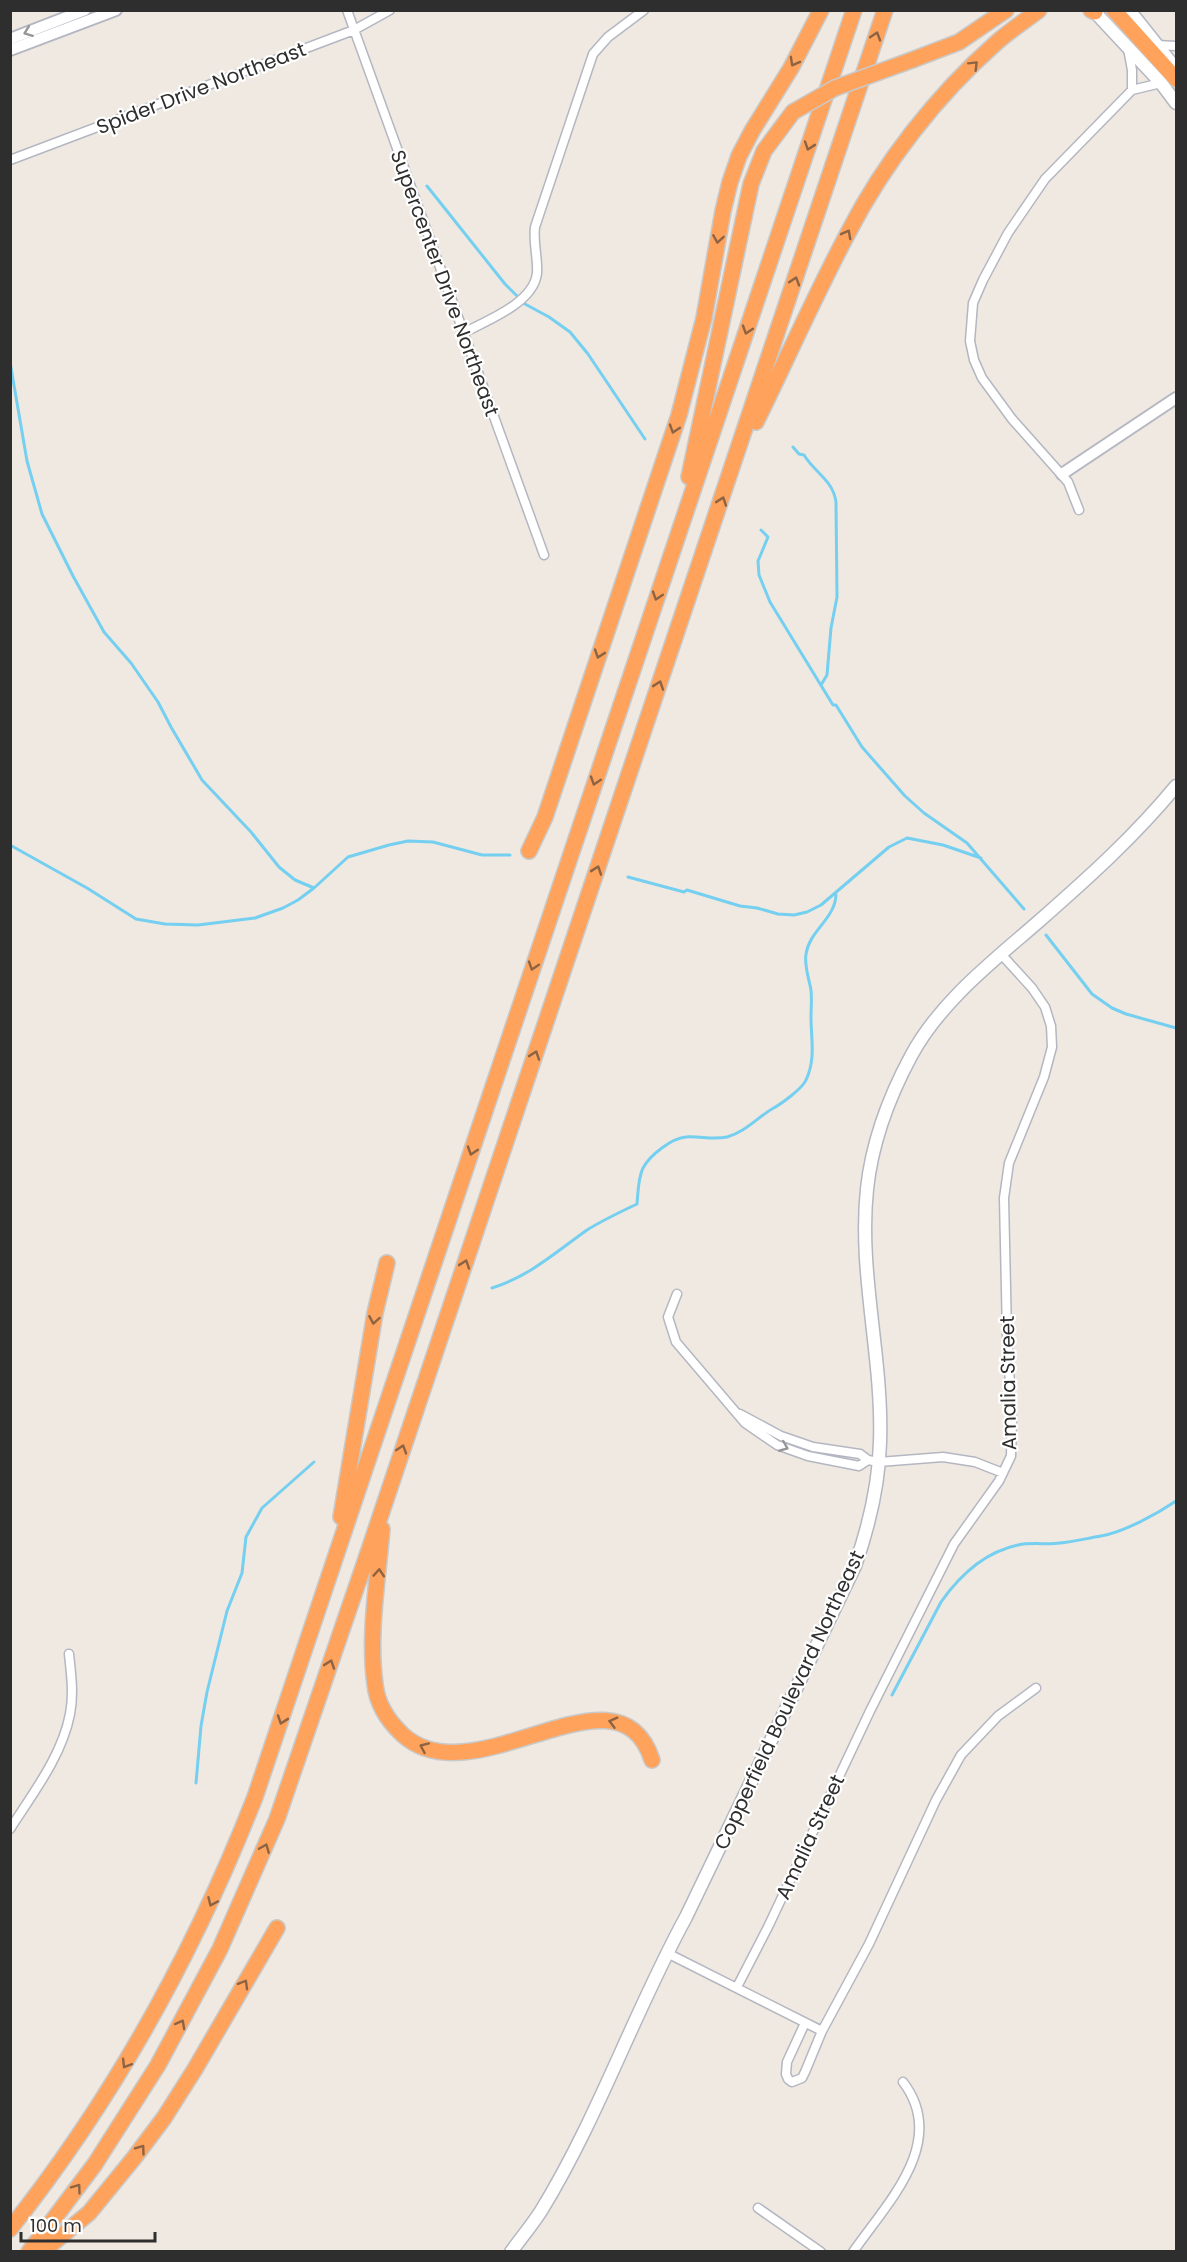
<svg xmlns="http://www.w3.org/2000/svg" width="1187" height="2262" font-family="Poppins,sans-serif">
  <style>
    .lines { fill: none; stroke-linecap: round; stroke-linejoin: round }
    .stream { stroke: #75cff0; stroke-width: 3 }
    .minor-casing { stroke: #b4b7c1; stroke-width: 11 }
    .tertiary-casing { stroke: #b4b7c1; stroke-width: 14 }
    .secondary-casing { stroke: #b4b7c1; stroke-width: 15 }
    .motorway-casing { stroke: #c9c9c9; stroke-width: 18 }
    .minor { stroke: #fff; stroke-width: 8 }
    .tertiary { stroke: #fff; stroke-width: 10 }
    .secondary { stroke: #fff; stroke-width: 12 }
    .motorway { stroke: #ffa35c; stroke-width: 15 }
    .motorway-bridge-casing { stroke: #c9c9c9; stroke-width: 18; stroke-linecap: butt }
    .motorway-bridge { stroke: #ffa35c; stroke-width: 15 }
    .oneway { stroke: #969696 }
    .oneway2 { stroke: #8c6343 }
    .labels { text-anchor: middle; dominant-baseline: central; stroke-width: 4.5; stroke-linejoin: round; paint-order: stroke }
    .street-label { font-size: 20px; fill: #2e2e2e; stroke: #fff }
  </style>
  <rect width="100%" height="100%" fill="#efe9e1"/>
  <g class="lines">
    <!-- stream -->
    <path class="stream" d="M427,186L505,284L525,304L549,317L570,332L588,354L645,439
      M10,362L27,461L42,514L73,576L104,632L131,663L158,702L171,727L202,780L251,832L279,867L295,880L314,888
      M793,447L799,454L804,455C815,473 833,480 836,502L837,597L831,628L827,675L821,685
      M761,530L768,537L758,561L759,575L770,602L833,705H836L862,747L905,796L924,813L967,843L1024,909
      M10,845L87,888L136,919L165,924L198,925L255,918L283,908L298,900L314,888L348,857L389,845L408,841L433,842L482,855H510
      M628,877L684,892L687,890L740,906L757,908L778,914L794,915L807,912L821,905L889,847L907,838L943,845L981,858
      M1046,935L1092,994L1112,1008L1126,1014L1176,1028
      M492,1288C530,1276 556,1252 587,1230C603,1220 620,1212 637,1204C638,1193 638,1178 643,1168C650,1155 672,1138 686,1137C700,1136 713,1140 727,1137C745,1132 757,1118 772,1109C781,1104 802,1089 806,1080C816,1059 811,1039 811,1017C811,1008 812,999 811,990C809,979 804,965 806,954C809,931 836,918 836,894
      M892,1695L941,1602C960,1575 985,1552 1018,1545C1032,1542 1046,1545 1060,1543C1073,1542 1088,1538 1101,1536C1124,1532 1157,1514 1176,1501
      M196,1783L201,1726L207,1692L227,1611L242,1573L246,1537L262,1508L314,1462"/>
    <defs>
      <path id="minor" d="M347,10L544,555
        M1157,45L1176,46
        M1128,49L1132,70V90
        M10,160L354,30L390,10
        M463,333C486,321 534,303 537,273C538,258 533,242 535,227L593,54L608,37L644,10
        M1079,510L1068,482L1012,419L982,378L974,360L970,341L973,303L983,280L1008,233L1045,179L1132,90L1161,83
        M677,1294L668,1317L676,1342L745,1423L777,1445L808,1456L859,1466L868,1460
        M740,1414L781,1436L813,1447L860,1454L868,1460L879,1462L943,1457L975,1462L1003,1473
        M10,1829C33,1793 62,1756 70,1714C74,1694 71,1673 69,1654
        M667,1953L822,2031
        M737,1987L768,1927L870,1711L954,1544L999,1481L1011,1456L1012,1419L1007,1335L1004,1198L1009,1163L1044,1077L1052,1047L1051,1026L1045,1007L1032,988L1001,954
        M805,2023L787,2062L786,2074L788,2079L792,2082L802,2078L805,2072L822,2031L869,1944L936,1800L961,1755L998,1716L1036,1688
        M758,2208L821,2252
        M853,2252C887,2203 949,2142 903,2082"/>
      <path id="tertiary" d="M10,39L85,10
        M10,50L116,10
        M1062,474L1176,398"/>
      <path id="secondary" d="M1093,10L1161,83L1176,103
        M1129,10L1176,69
        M511,2252C521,2238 532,2225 541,2211C598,2118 634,2012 686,1917L855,1566C869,1526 879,1484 880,1442C883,1357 858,1273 867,1189C872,1142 889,1097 911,1056C940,1002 992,962 1038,922C1087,879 1135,836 1176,786"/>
      <path id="motorway" d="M1091,10L1095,12
        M1114,10L1176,79
        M912,60L959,42L1006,10
        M756,422C787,359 815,295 848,233C884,163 936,96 996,43C1009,31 1025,21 1039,10
        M689,477L751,184L764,151L793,112
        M529,851L545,817L679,415L704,318L723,211L730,182L739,156L752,131L791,68L821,10
        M341,1517L375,1313L387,1263
        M382,1529C378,1578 368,1635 375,1684C377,1704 388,1721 403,1735C475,1800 618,1655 652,1760
        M10,2229C114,2098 194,1953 255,1797L854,10
        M29,2252L95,2164L158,2065L220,1949L277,1819L366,1559L885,10
        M42,2252L89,2213L134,2158L164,2118L195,2069L277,1928"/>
    </defs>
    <!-- minor casing -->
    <use href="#minor" class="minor-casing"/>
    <!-- tertiary casing -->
    <use href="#tertiary" class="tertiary-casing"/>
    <!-- secondary casing -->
    <use href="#secondary" class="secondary-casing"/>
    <!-- motorway casing -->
    <use href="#motorway" class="motorway-casing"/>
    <!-- minor -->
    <use href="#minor" class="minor"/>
    <!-- tertiary -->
    <use href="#tertiary" class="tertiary"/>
    <!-- secondary -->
    <use href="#secondary" class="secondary"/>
    <!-- motorway -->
    <use href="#motorway" class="motorway"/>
    <defs>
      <path id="motorway-bridge" d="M793,112L835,88L912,60"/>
    </defs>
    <!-- motorway-bridge casing -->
    <use href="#motorway-bridge" class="motorway-bridge-casing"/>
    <!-- motorway-bridge -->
    <use href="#motorway-bridge" class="motorway-bridge"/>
  </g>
  <!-- one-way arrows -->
  <defs><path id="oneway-chevron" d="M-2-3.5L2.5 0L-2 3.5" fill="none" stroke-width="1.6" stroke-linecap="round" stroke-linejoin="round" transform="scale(1.5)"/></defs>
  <g class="oneway">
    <use href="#oneway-chevron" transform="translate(28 32) rotate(159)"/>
    <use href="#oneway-chevron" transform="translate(784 1447) rotate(22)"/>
  </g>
  <g class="oneway2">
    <use href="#oneway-chevron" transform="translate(876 36) rotate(-72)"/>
    <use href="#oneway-chevron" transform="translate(794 62) rotate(119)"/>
    <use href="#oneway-chevron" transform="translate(974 65) rotate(-45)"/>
    <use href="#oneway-chevron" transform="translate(809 146) rotate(109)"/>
    <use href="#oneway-chevron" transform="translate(847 234) rotate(-62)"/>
    <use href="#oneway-chevron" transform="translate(718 239) rotate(99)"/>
    <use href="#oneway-chevron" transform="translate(795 281) rotate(-72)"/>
    <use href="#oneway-chevron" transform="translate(747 330) rotate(108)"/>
    <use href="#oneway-chevron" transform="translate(674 429) rotate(108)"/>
    <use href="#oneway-chevron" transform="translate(722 501) rotate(-71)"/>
    <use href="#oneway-chevron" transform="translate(657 596) rotate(108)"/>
    <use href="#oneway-chevron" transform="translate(599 654) rotate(109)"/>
    <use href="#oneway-chevron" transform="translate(659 685) rotate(-71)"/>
    <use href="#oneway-chevron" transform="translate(595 781) rotate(108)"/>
    <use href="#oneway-chevron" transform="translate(597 870) rotate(-71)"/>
    <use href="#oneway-chevron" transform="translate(533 966) rotate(108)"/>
    <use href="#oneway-chevron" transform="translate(535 1055) rotate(-71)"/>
    <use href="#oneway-chevron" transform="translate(472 1151) rotate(108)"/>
    <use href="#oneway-chevron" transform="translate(465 1264) rotate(-71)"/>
    <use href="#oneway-chevron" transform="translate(374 1320) rotate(100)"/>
    <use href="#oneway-chevron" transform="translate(402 1449) rotate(-72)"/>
    <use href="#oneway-chevron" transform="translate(379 1573) rotate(-86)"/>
    <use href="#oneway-chevron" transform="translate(330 1664) rotate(-71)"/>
    <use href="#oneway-chevron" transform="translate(282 1720) rotate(109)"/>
    <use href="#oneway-chevron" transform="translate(613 1722) rotate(-165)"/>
    <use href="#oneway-chevron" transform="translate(424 1747) rotate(-156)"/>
    <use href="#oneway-chevron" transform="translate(265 1848) rotate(-68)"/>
    <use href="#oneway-chevron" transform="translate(212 1902) rotate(114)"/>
    <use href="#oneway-chevron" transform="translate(244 1984) rotate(-60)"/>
    <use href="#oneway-chevron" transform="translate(181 2024) rotate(-61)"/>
    <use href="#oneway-chevron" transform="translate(126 2064) rotate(121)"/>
    <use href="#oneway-chevron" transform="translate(141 2149) rotate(-54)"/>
    <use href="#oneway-chevron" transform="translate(77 2188) rotate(-54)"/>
  </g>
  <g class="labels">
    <!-- street labels -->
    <g class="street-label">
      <text transform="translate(201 88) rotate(-21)">Spider Drive Northeast</text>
      <text transform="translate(445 283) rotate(70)">Supercenter Drive Northeast</text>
      <text transform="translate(1008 1383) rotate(-91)">Amalia Street</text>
      <text transform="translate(789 1700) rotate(-65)">Copperfield Boulevard Northeast</text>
      <text transform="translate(810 1837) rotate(-65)">Amalia Street</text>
    </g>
  </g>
  <!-- border -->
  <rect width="1187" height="2262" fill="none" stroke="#2e2e2e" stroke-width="24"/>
  <!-- scale -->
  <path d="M21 2232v9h134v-9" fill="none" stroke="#2e2e2e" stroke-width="3"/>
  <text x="30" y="2232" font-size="18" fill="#2e2e2e" stroke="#ffffff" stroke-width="4.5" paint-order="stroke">100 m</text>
</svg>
